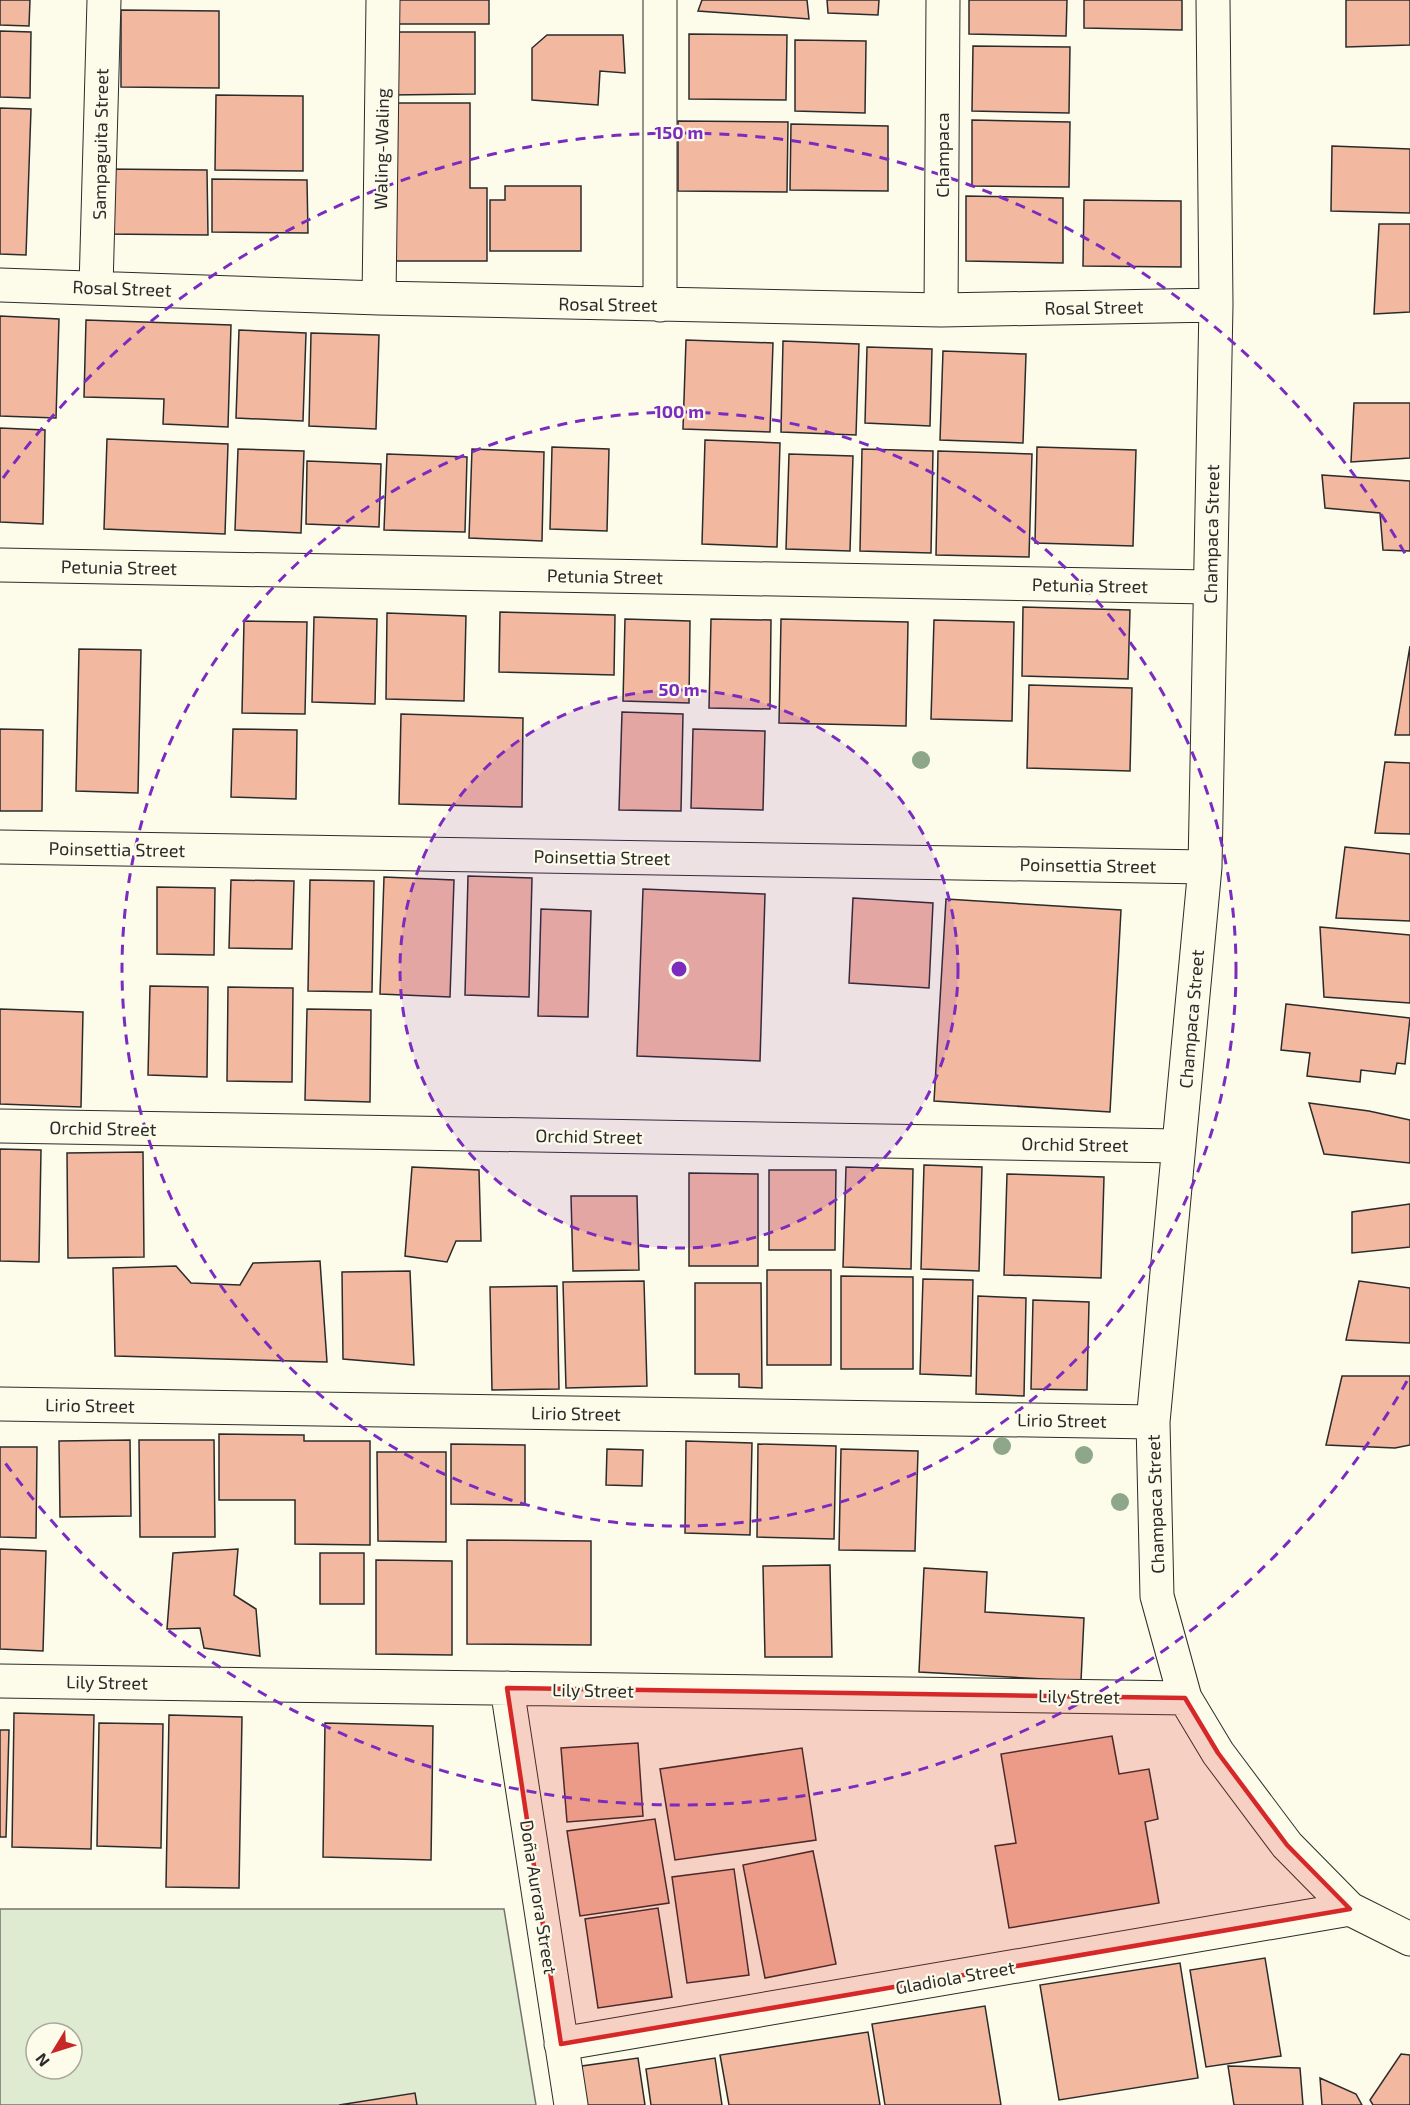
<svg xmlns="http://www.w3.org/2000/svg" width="1410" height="2105" font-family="'Exo 2',sans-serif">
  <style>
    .green { fill: #deebd1; stroke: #74746e; stroke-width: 1.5; fill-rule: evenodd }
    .building { fill: #f2b8a0; stroke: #2b2b2b; stroke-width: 1.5 }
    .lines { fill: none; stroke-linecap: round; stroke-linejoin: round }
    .minor-casing { stroke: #2b2b2b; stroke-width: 35 }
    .minor { stroke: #fdfbea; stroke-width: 33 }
    .tree { fill: #8ea78a }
    .marked { fill: #d62828; fill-opacity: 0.2; stroke: #d62828; stroke-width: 4.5; stroke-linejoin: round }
    .ring { fill: none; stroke: #7b2cbf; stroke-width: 3; stroke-dasharray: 10 8 }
    .labels { text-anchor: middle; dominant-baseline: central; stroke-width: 4.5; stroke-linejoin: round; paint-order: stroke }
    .street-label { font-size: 18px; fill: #2b2b2b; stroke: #fdfbea }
    .centre { fill: #7b2cbf; stroke: #fdfbea; stroke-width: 3 }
    .ring-label { font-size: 18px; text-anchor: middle; font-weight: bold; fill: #7b2cbf; stroke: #fdfbea; stroke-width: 4.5; stroke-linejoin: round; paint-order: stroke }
  </style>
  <rect width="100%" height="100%" fill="#fdfbea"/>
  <!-- green -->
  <path class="green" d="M0,1909H504L536,2105H0ZM36,2033H72V2069H36Z"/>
  <!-- building -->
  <path class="building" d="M0,0H30L29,26L0,25Z
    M392,0H489V24H392Z
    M702,0H807L809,19L698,11Z
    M827,0H879L878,15L828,13Z
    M969,0H1067L1066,36L969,34Z
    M1084,0H1182V30L1084,28Z
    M1346,0H1410V45L1346,47Z
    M121,10L219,11V88L121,87Z
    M0,31L31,32L30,98L0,97Z
    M388,32H475V94L389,95Z
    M689,34L787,35L786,100L689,99Z
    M547,35H623L625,73L600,71L598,105L532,100V48Z
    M795,40L866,41L865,113L795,111Z
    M973,46L1070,47L1069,113L972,111Z
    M216,95L303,96V171L215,170Z
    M390,103H470V188H487V261H391Z
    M0,108L31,109L26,255L0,254Z
    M972,120L1070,122L1069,187L972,186Z
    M678,121L788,122L787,192L678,191Z
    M791,124L888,126V191L790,190Z
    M1332,146L1410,149V213L1331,211Z
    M105,169L207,170L208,235L104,234Z
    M212,179L307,180L308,233L212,232Z
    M505,186H581V251H490V200H505Z
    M966,196L1063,198V263L966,261Z
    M1084,200L1181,201V267L1083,266Z
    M1379,224H1410V312L1374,314Z
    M0,316L59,319L56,418L0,416Z
    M86,320L231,325L228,427L163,424L164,399L84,397Z
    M239,330L306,333L303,421L236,418Z
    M311,333L379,335L376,429L309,426Z
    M686,340L773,343L770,432L683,429Z
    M783,341L859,344L856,435L781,432Z
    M867,347L932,349L930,426L865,423Z
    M943,351L1026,354L1023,443L940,440Z
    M1354,403H1410V458L1351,462Z
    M0,428L45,430L43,524L0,522Z
    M107,439L228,444L225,534L104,529Z
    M705,440L780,443L777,547L702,544Z
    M552,447L609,449L607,531L550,529Z
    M1037,447L1136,450L1133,546L1035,543Z
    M238,449L304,451L301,533L235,530Z
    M472,449L544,452L542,541L469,538Z
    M862,449L933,451L931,553L860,551Z
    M938,451L1032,454L1029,557L936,555Z
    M387,454L467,457L465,532L384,530Z
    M789,454L853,456L850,551L786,549Z
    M307,461L381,464L379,527L306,524Z
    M1322,475L1410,481V551L1383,550L1380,513L1325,508Z
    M1023,607L1130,610L1128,679L1022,676Z
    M500,612L615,615L614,675L499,672Z
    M387,613L466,616L464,701L386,699Z
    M314,617L377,619L375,704L312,702Z
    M625,619L690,621L689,703L623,701Z
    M711,619L771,620L770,709L709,708Z
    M781,619L908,622L906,726L779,723Z
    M934,620L1014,622L1012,721L931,719Z
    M244,621L307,622L305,714L242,713Z
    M1410,646V735H1395Z
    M79,649L141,650L138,793L76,791Z
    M1029,685L1132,688L1130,771L1027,768Z
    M622,712L683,714L681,811L619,810Z
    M401,714L523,718L522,807L399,804Z
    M0,729L43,730L42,811H0Z
    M233,729L297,730L296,799L231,797Z
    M693,729L765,731L763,810L691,808Z
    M1385,762L1410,763V834L1375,833Z
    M1345,847L1410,854V921L1336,918Z
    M468,876L532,878L529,997L465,995Z
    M384,877L454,880L450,997L380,994Z
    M231,880L294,881L292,949L229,948Z
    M310,880L374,881L372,992L308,991Z
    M157,887L215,888L214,955L157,954Z
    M643,889L765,894L760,1061L637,1056Z
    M853,898L933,903L929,988L849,983Z
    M946,899L1121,910L1110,1112L934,1101Z
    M541,909L591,911L588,1017L538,1016Z
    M1320,927L1410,935V1003L1324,997Z
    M150,986L208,987L207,1077L148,1075Z
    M228,987L293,988L292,1082L227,1081Z
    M1286,1004L1410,1018L1405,1064L1397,1063L1395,1074L1361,1070L1360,1082L1307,1076L1310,1053L1281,1050Z
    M0,1009L83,1012L81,1107L0,1104Z
    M307,1009L371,1010L370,1102L305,1100Z
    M1309,1103L1369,1111L1410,1120V1163L1324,1154Z
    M0,1149L41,1150L39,1262L0,1261Z
    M143,1152L144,1257L68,1258L67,1153Z
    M924,1165L982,1167L979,1271L921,1269Z
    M412,1167L479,1170L481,1241H456L447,1262L405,1256Z
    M846,1167L913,1169L911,1269L843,1267Z
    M769,1170H836L835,1250H769Z
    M689,1173L758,1174V1266H689Z
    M1007,1174L1104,1177L1101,1278L1004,1275Z
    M571,1196H637L639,1270L573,1271Z
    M1410,1204V1247L1352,1253V1212Z
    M320,1261L327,1362L115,1356L113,1268L176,1266L191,1283L240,1285L253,1263Z
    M767,1270H831V1365H767Z
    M410,1271L414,1365L343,1359L342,1272Z
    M841,1276L913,1277V1369H841Z
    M923,1279L973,1280L971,1376L920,1374Z
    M644,1281L647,1386L566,1388L563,1282Z
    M1359,1281L1410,1288V1343L1346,1340Z
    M695,1283H761L762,1388L739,1387V1374H695Z
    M557,1286L559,1389L492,1390L490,1287Z
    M978,1296L1026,1298L1024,1396L976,1394Z
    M1033,1300L1089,1302L1087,1390L1031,1389Z
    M1342,1376H1410V1445L1395,1448L1326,1445Z
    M219,1434L304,1435V1441H370V1545L295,1544V1500H219Z
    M130,1440L131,1516L60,1517L59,1441Z
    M139,1440H214L215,1537H140Z
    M686,1441L752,1443L750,1535L685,1533Z
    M451,1444L525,1445V1505L451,1504Z
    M758,1444L836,1446L834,1539L757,1537Z
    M0,1447H37L36,1538L0,1537Z
    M607,1449L643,1450L642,1486L606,1485Z
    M841,1449L918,1451L915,1551L839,1550Z
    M377,1452H446V1542L378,1541Z
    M467,1540L591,1541V1645L467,1644Z
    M0,1549L46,1551L43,1651L0,1649Z
    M238,1549L234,1595L256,1609L260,1656L204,1648L200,1628L167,1629L173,1553Z
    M320,1553H364V1604H320Z
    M376,1560L452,1561V1655L376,1654Z
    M830,1565L832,1657H765L763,1566Z
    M924,1568L987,1572L985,1612L1084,1618L1081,1681L919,1672Z
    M14,1713L94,1715L91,1849L12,1847Z
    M169,1715L242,1717L239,1888L166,1887Z
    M99,1723L163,1724L161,1848L97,1846Z
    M325,1723L433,1726L431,1860L323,1857Z
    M0,1730H9L6,1837H0Z
    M1112,1736L1119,1774L1149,1769L1158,1819L1145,1822L1159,1903L1009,1928L995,1846L1016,1843L1001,1754Z
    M638,1743L643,1816L567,1822L561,1748Z
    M802,1748L816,1840L675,1860L660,1769Z
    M655,1819L669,1903L580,1916L567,1831Z
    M813,1851L836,1964L765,1978L743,1865Z
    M734,1869L749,1975L687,1983L672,1877Z
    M658,1908L672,1997L598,2008L585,1919Z
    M1265,1958L1281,2056L1206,2067L1190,1970Z
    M1180,1963L1198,2078L1059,2100L1040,1985Z
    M985,2006L1001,2105H885L872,2024Z
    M868,2032L880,2105H729L720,2055Z
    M1401,2054L1410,2055V2105H1373L1370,2100Z
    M638,2058L645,2105H581L575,2067Z
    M715,2058L722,2105H651L646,2069Z
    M1228,2066L1300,2068L1303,2105H1234Z
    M1320,2078L1356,2094L1362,2105H1322Z
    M415,2093L417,2105H339Z"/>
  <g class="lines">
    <defs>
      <path id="minor" d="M1213,0L1216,305L1205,867L1153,1422L1157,1596L1185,1698L1218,1753L1287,1845L1350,1909L1410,1939
        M0,285L379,298L941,310L1216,305
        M96,287L104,0
        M379,298L383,0
        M660,305V0
        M941,310L943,0
        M0,565L1209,587
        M0,847L1205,867
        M0,1126L1179,1146
        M0,1404L1153,1422
        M0,1681L1185,1698
        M507,1688L571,2105
        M561,2044L1350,1909"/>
    </defs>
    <!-- minor casing -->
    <use href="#minor" class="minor-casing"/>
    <!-- minor -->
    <use href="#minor" class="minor"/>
  </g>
  <!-- trees -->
  <g class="tree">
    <circle cx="921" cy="760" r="9"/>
    <circle cx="1002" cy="1446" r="9"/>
    <circle cx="1084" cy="1455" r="9"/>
    <circle cx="1120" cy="1502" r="9"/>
  </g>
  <!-- marked area -->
  <path class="marked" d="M507,1688L1185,1698L1218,1753L1287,1845L1350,1909L561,2044Z"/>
  <!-- distance rings -->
  <circle cx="679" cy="969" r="279" fill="#7b2cbf" fill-opacity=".12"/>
  <g class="ring">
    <circle cx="679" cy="969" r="279"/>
    <circle cx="679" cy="969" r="557"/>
    <path d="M1407 1381A836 836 0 0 1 3 1460M3 478A836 836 0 0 1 1407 557"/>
  </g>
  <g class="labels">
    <!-- street labels -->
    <g class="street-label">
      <text transform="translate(100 144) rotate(-89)">Sampaguita Street</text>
      <text transform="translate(381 149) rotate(-89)">Waling-Waling</text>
      <text transform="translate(942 155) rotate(-90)">Champaca</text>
      <text transform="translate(122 288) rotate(2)">Rosal Street</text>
      <text transform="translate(608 304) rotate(1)">Rosal Street</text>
      <text transform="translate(1094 307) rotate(-1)">Rosal Street</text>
      <text transform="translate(1211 534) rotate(-89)">Champaca Street</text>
      <text transform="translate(119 567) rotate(1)">Petunia Street</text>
      <text transform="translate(605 576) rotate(1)">Petunia Street</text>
      <text transform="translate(1090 585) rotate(1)">Petunia Street</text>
      <text transform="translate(117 849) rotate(1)">Poinsettia Street</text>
      <text transform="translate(602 857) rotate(1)">Poinsettia Street</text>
      <text transform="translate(1088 865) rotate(1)">Poinsettia Street</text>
      <text transform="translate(1191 1019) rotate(-85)">Champaca Street</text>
      <text transform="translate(103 1128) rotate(1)">Orchid Street</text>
      <text transform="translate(589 1136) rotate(1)">Orchid Street</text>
      <text transform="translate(1075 1144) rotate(1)">Orchid Street</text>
      <text transform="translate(90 1405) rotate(1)">Lirio Street</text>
      <text transform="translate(576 1413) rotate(1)">Lirio Street</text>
      <text transform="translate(1062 1420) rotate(1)">Lirio Street</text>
      <text transform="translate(1155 1504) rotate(-92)">Champaca Street</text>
      <text transform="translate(107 1682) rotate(1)">Lily Street</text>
      <text transform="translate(593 1690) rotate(1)">Lily Street</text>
      <text transform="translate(1079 1696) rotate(1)">Lily Street</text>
      <text transform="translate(539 1897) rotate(81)">Doña Aurora Street</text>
      <text transform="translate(955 1977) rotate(-10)">Gladiola Street</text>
    </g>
  </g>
  <circle cx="679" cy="969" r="9" class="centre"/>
  <g class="ring-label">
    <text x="679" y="139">150 m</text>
    <text x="679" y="418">100 m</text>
    <text x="679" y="696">50 m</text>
  </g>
  <!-- north arrow -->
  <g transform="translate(54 2051) rotate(232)"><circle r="28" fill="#fdfbea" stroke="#a9a89e" stroke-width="1.5"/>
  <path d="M0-4.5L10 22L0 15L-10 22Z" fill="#c62828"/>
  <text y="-9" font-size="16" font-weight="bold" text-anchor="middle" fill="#2b2b2b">N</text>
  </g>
</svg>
